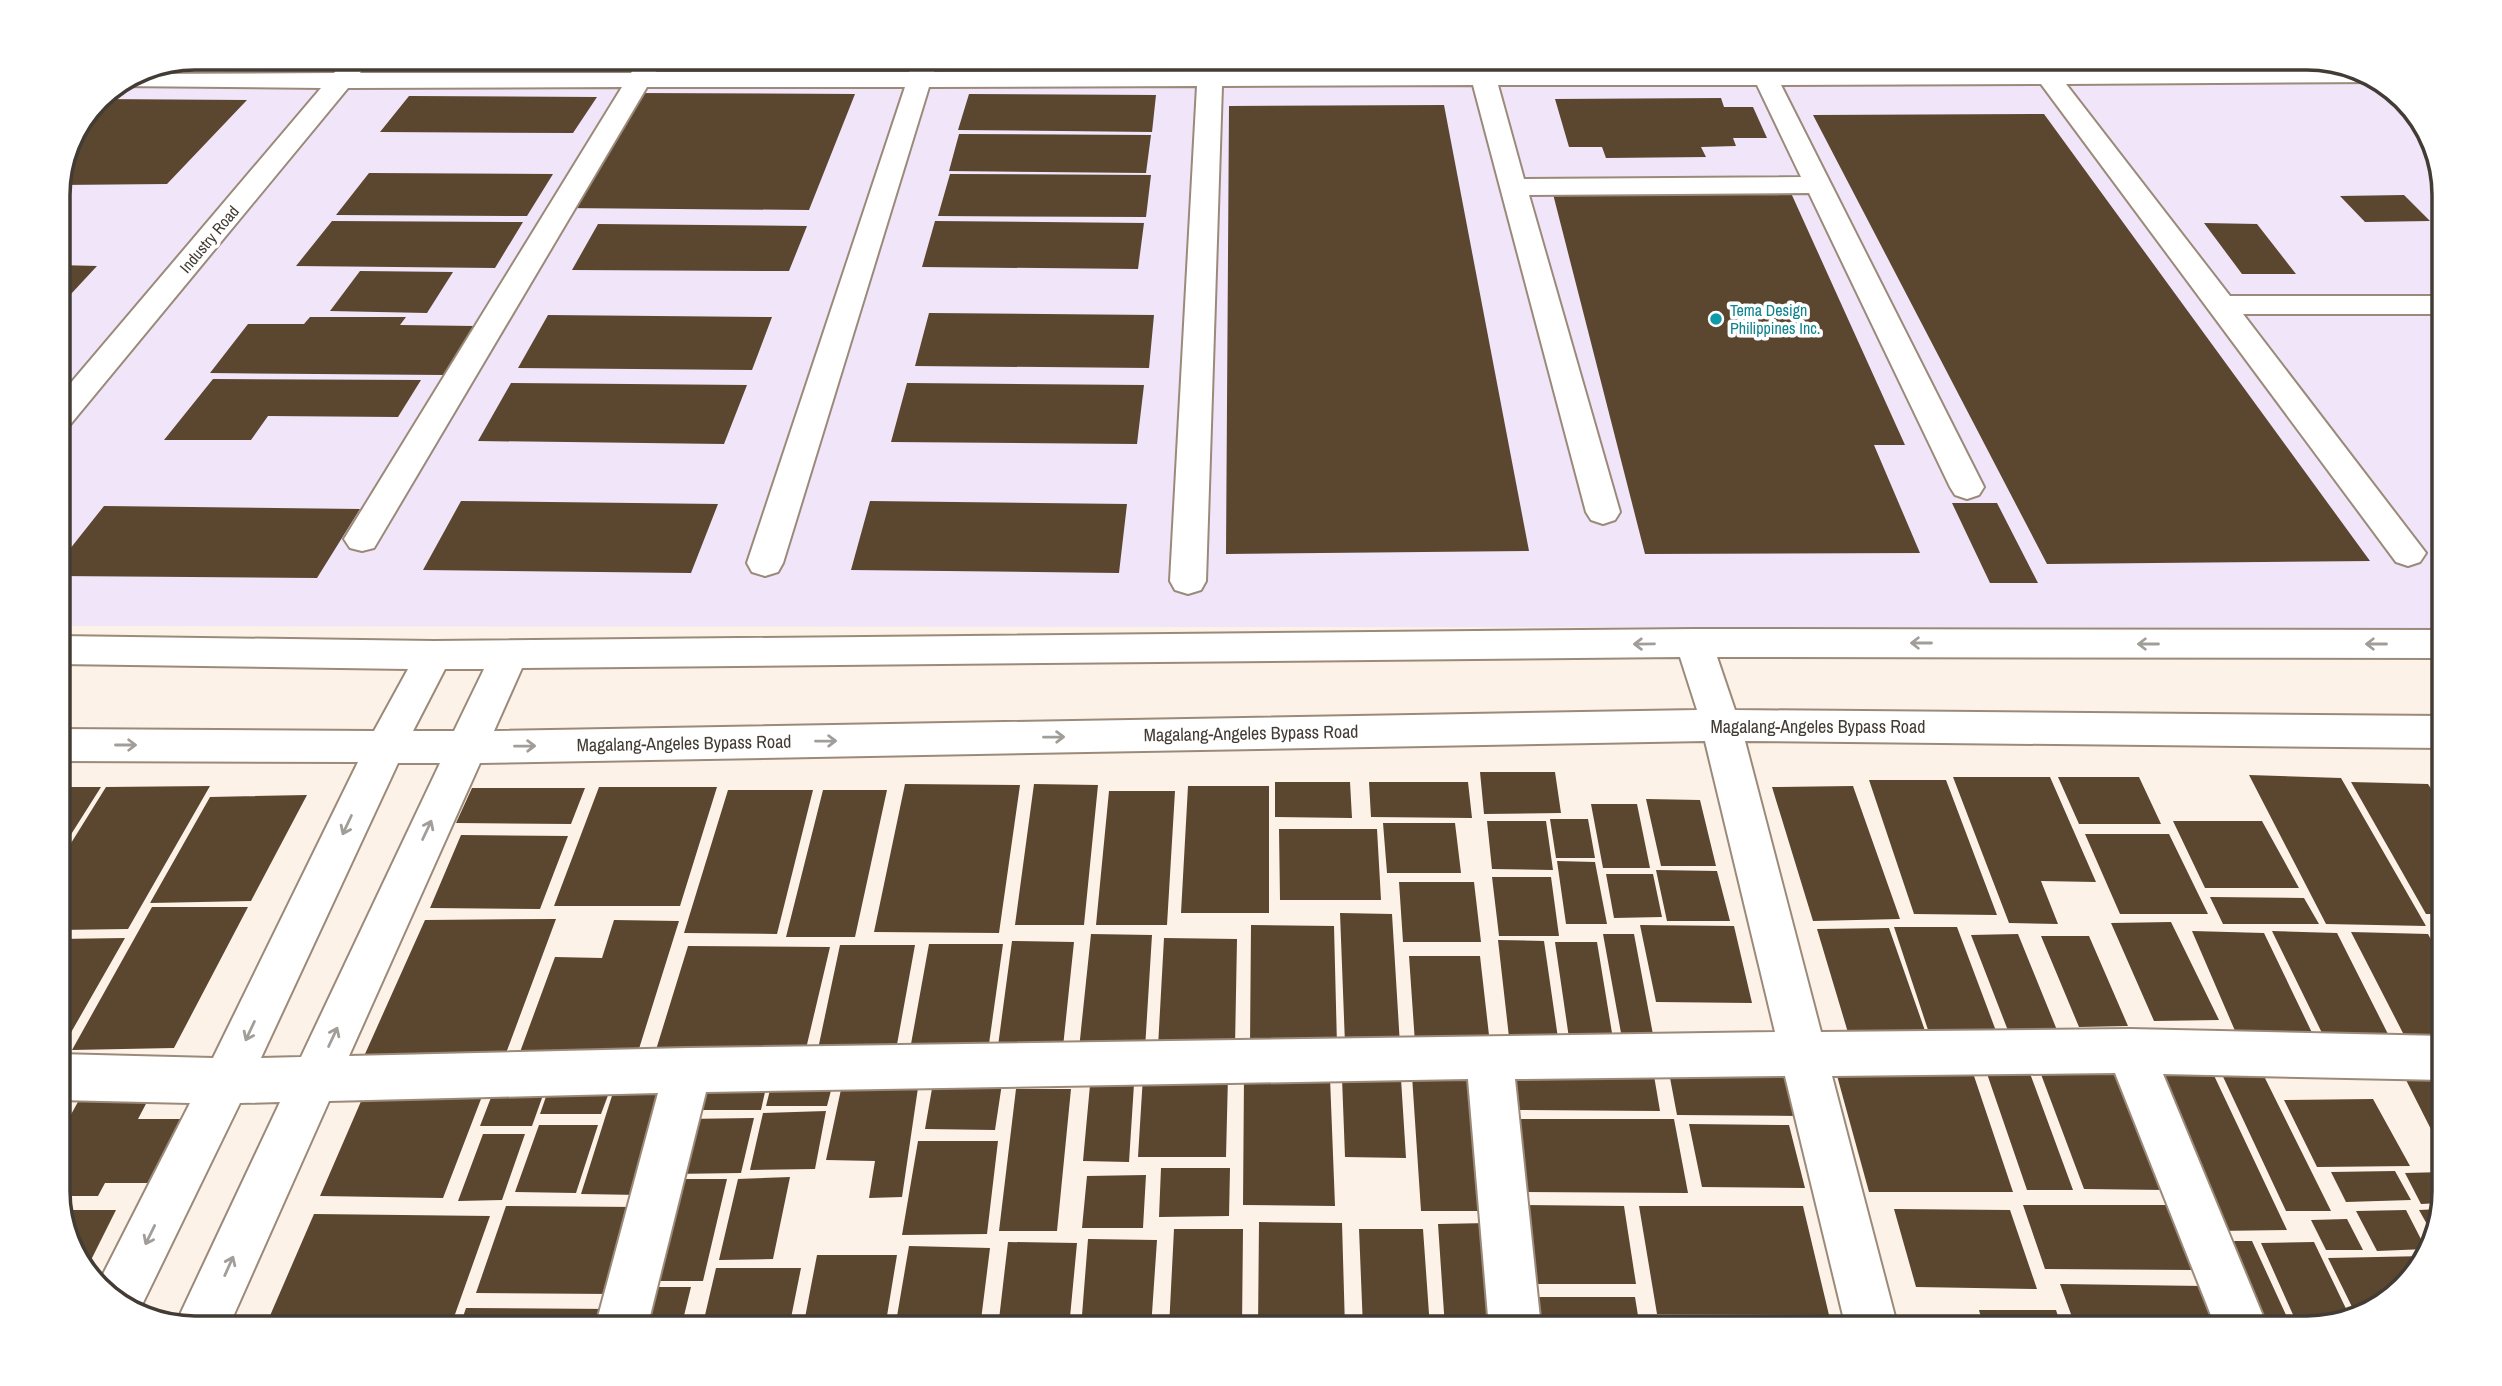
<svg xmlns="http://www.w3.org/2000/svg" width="2502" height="1386" font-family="'Archivo Narrow',sans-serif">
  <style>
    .industrial { fill: #f0e5f9 }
    .building { fill: #5b4630 }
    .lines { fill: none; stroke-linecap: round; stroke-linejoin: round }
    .minor-casing { stroke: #9b8a79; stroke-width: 4 }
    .minor { fill: #fff; fill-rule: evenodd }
    .oneway { stroke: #a19e9a }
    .culture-dot { fill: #0f9aa8; stroke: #fff; stroke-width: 2.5 }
    .labels { text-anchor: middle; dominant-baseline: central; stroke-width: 7; stroke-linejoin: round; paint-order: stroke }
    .far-street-label { font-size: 16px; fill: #433c34; stroke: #fff }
    .far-culture-label { font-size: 16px; fill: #0d838f; stroke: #fff; text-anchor: start }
    .street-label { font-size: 18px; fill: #433c34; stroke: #fff }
    .rim { fill: none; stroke: #433c34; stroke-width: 3.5 }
  </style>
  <rect width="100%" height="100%" fill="#fdf2e7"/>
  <!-- industrial -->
  <path class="industrial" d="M195,58H2307L2375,76L2426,126L2444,186V628L58,626V186L68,142L98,98L143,68Z"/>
  <!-- building -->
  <path class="building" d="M705,58H747L744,63H702Z
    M632,93L855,94L809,210L562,208Z
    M969,94L1156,95L1152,132L958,130Z
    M409,96L597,97L573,133L380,132Z
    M1721,98L1724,107H1753L1767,138H1733L1736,146L1701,147L1706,157L1606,158L1602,147H1569L1555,99Z
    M97,99L247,100L167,184L58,185L68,142Z
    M1444,105L1529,551L1226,554L1229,106Z
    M2044,114L2370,561L2047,564L1813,115Z
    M959,134L1151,135L1146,173L949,171Z
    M369,173L553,174L527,216L336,215Z
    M950,174L1151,175L1146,217L938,216Z
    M1791,193L1905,445H1874L1920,553L1645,554L1553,194Z
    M2404,195L2430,221L2365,222L2340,196Z
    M332,221L523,222L495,268L296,266Z
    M935,221L1144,223L1138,269L922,267Z
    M2204,223L2257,224L2296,274H2242Z
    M598,224L807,226L789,271L572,270Z
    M58,265L97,266L58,308Z
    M360,271L453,272L427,313L330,311Z
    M929,313L1154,315L1149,368L915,366Z
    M548,315L772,317L752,370L518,368Z
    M310,317H406L400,325L474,326L444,375L210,373L248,324H304Z
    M213,379L421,380L398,417L268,416L251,440H164Z
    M511,383L747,385L724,444L478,441Z
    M907,383L1144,385L1137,444L891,442Z
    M461,501L718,504L691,573L423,570Z
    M870,501L1127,504L1119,573L851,570Z
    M1952,503H1997L2038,583H1990Z
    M104,506L360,509L317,578L58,576V564Z
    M1480,772H1555L1561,813L1484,814Z
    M2249,775L2341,778L2426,926L2326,924Z
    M1953,777H2050L2096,882L2041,881L2058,924L2009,923Z
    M2058,777H2139L2161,824H2079Z
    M1869,780H1946L1997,915L1914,914Z
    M1275,782H1350L1352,818L1275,817Z
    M1369,782H1468L1472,818L1371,817Z
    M2351,782L2428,784L2444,809V914H2426Z
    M905,784L1020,785L999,933L874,932Z
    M1034,784L1098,785L1084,925H1015Z
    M210,786L128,929L58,930V864L106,787Z
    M1188,786H1269V913H1181Z
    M1853,786L1900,919L1813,921L1772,787Z
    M58,787H101L58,855Z
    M599,787H717L680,906H554Z
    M472,788H585L571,824L456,823Z
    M728,790H813L777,934L684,933Z
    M823,790H887L855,937H786Z
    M1109,791H1175L1167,925H1096Z
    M307,795L251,901L150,903L210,797Z
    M1646,799L1700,800L1716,866H1661Z
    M1591,804H1637L1650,868H1603Z
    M1550,819H1588L1595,858H1556Z
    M1487,821H1546L1553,870L1492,869Z
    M2173,821H2262L2299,888H2205Z
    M1383,823H1455L1461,873H1387Z
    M1279,829H1377L1381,900H1280Z
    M2085,834H2169L2208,914H2120Z
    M461,835L568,836L540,909L430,908Z
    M1557,861L1595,862L1607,924H1566Z
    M1656,870L1717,871L1730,921H1667Z
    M1606,874H1653L1662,917L1614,918Z
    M1492,877H1551L1559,936H1499Z
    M1399,882H1474L1481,942H1403Z
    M2210,897L2304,898L2319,924H2223Z
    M152,907H248L174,1048L72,1050Z
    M1340,913L1392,914L1400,1045L1345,1044Z
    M556,919L505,1056L365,1054L425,920Z
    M614,920L679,921L638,1052H520L555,957L602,958Z
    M2171,922L2219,1020L2154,1021L2111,923Z
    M1251,925L1334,926L1337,1046H1250Z
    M1640,925L1734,926L1752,1003L1656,1002Z
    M2431,925H2444V949Z
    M1894,927H1957L2002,1047L1934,1048Z
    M1889,928L1930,1045L1852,1046L1817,929Z
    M2192,931L2264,933L2316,1041L2239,1040Z
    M2272,931L2337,933L2389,1036L2322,1033Z
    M2351,932L2428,934L2444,963V1038L2405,1037Z
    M1091,934L1152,935L1145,1049H1079Z
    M1603,934H1634L1655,1045L1623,1044Z
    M2018,934L2061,1040L2012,1041L1971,935Z
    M2041,936H2089L2128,1026L2079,1027Z
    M125,938L61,1050H58V939Z
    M1164,938L1237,939L1235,1047H1158Z
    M1498,940L1544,941L1559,1045L1510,1046Z
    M1012,941L1074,942L1063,1047L998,1046Z
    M1555,942H1597L1614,1045H1570Z
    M929,944H1003L989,1044H911Z
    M840,945H915L896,1050L818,1049Z
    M688,946L830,947L805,1053H655Z
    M1409,956H1480L1490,1044L1415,1043Z
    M1667,1062L1785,1063L1798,1116L1677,1115Z
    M1508,1064H1652L1660,1111L1513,1110Z
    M2218,1066H2259L2331,1211H2286Z
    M2210,1067L2287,1230L2215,1231L2143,1068Z
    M1985,1068H2028L2073,1190H2027Z
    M2039,1069L2117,1070L2166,1190L2084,1189Z
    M1836,1072L1973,1073L2013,1192H1869Z
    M769,1074L761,1110H684L694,1076Z
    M774,1074L835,1075L827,1106H766Z
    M1143,1076H1228L1226,1157H1138Z
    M1412,1076L1470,1077L1483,1211H1421Z
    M934,1077H1003L995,1130L925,1129Z
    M1244,1077L1330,1078L1335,1206L1243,1205Z
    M1342,1078L1401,1079L1406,1158L1345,1157Z
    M2405,1078L2444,1079V1155Z
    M843,1080L919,1081L902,1197L869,1198L875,1161L826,1160Z
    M497,1082L547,1084L532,1126H480Z
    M551,1082H613L601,1114H540Z
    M616,1083H673L640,1195L581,1194Z
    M1134,1084L1129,1162L1083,1161L1090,1085Z
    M1016,1089H1071L1057,1231H999Z
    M362,1099H481L443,1198L320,1196Z
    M2373,1099L2410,1166L2317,1167L2284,1100Z
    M79,1100H148L138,1119H183L151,1183H105L98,1196H58V1138Z
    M826,1111L815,1169L750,1170L763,1113Z
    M754,1118L741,1173L671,1174L685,1119Z
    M1513,1119H1674L1688,1193L1520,1192Z
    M1689,1124L1789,1125L1805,1188L1702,1187Z
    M539,1125H598L576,1193L515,1192Z
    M483,1134H525L502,1200L458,1201Z
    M918,1141H998L987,1234L902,1235Z
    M1161,1168H1230L1229,1216L1159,1217Z
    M2395,1171L2411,1200L2346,1202L2331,1172Z
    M2444,1172L2441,1203L2421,1204L2405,1173Z
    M1146,1175L1143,1228H1082L1087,1176Z
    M790,1177L773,1259L719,1260L738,1179Z
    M669,1179H727L703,1281H643Z
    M1523,1205L1624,1206L1636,1284H1531Z
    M2023,1205H2168L2195,1270L2045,1269Z
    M506,1206L637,1207L612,1294L476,1293Z
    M1639,1206H1803L1829,1315L1657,1314Z
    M1894,1209L2010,1210L2037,1289L1916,1287Z
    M2440,1209L2433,1235L2419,1210Z
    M61,1210H116L86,1270L76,1260Z
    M2406,1210L2426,1249L2377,1251L2356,1211Z
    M314,1214L490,1216L453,1320L269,1318Z
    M2347,1219L2363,1250H2326L2311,1220Z
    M1259,1222L1342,1223L1345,1328H1258Z
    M1489,1223L1498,1328H1445L1438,1224Z
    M1174,1229H1243L1242,1328H1169Z
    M1359,1229H1423L1430,1328H1363Z
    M1088,1239L1157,1240L1151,1328H1081Z
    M2215,1241H2252L2292,1328H2253Z
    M1008,1242L1077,1243L1069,1328H998Z
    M2314,1242L2350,1317L2299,1328L2261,1243Z
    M909,1246L990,1248L980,1328H895Z
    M817,1255H897L885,1328H803Z
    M2427,1256L2376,1310L2356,1315L2328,1258Z
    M716,1268H801L789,1328H702Z
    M2060,1284L2203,1286L2220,1328H2076Z
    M645,1287H691L681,1328H633Z
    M1533,1297H1635L1640,1328H1537Z
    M466,1308L611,1309L606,1328H459Z
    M1979,1310H2056L2062,1328H1984Z"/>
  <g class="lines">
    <defs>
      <path id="minor" d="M641,58H658L661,63L656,72H909L914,58H938L934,72L1198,71L1199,58H1223V71L1750,70L1744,58H1768L1774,70L2030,69L2025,62L2028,58H2046L2055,69H2349L2375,76L2382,82L2066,84L2230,296H2444V314H2243L2426,553L2420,562L2408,566L2396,562L2041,84L1781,85L1984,487L1979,495L1967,499L1955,495L1950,487L1809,193L1529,195L1620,512L1615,520L1603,524L1591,520L1586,512L1473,85L1222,86L1206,581L1201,590L1188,594L1175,590L1170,581L1197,86L929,87L783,563L778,572L765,576L752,572L747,563L905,87H647L374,548L362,551L350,548L344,539L622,87L348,88L69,426L58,430V398L321,88L115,86L134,74L334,73C342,63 347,58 361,62L364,67L360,73H631ZM1498,85H1757L1801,177L1524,179Z
        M1694,629L2444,630V658L1717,657L1735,710L2444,716V748L1745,741L1821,1032L2130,1029L2444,1036V1080L2163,1074L2268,1328H2216L2115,1073L1832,1076L1898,1328H1846L1785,1076L1515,1079L1541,1328H1489L1468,1079L706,1092L647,1328H595L658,1093L329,1101L228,1328H195L176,1323L280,1102L240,1103L138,1313L127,1310L99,1282L190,1103L58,1100V1054L213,1058L358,762L58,761V729L374,731L408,669L58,664V636L434,641ZM1680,657L1697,710L494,731L522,668ZM445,669H484L454,731H413ZM1705,741L1775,1032L688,1048L349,1056L480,763ZM398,763H440L301,1057L261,1058Z"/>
    </defs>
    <!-- minor casing -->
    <use href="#minor" class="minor-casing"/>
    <!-- minor -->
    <use href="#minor" class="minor"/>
  </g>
  <!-- one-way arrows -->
  <defs><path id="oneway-shaft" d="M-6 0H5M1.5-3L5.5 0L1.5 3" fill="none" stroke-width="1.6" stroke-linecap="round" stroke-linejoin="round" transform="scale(1.75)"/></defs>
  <g class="oneway">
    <use href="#oneway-shaft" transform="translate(1921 643) rotate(-180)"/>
    <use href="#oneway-shaft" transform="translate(1644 644) rotate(179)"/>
    <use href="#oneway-shaft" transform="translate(2148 644) rotate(-180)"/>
    <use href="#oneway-shaft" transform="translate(2376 644) rotate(-180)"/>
    <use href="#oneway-shaft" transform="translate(1054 737) rotate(-1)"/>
    <use href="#oneway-shaft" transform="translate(826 741) rotate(-1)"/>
    <use href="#oneway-shaft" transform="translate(126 745)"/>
    <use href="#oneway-shaft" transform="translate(525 746) rotate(-1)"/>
    <use href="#oneway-shaft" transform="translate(347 825) rotate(115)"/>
    <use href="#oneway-shaft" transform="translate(427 830) rotate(-65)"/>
    <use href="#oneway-shaft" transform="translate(250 1031) rotate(115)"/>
    <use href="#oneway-shaft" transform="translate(333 1037) rotate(-65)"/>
    <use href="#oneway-shaft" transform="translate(150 1235) rotate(116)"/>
    <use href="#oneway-shaft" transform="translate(229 1266) rotate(-66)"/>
  </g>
  <!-- markers -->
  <circle class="culture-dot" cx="1716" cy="319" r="7"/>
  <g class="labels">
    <!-- far-street labels -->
    <g class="far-street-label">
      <text transform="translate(209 239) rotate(-50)">Industry Road</text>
    </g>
    <!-- far-culture labels -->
    <g class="far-culture-label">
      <text x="1730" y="310">Tema Design<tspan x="1730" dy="18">Philippines Inc.</tspan></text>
    </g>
    <!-- street labels -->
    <g class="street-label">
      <text x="1818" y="726">Magalang-Angeles Bypass Road</text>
      <text transform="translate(1251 733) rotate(-1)">Magalang-Angeles Bypass Road</text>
      <text transform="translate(684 743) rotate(-1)">Magalang-Angeles Bypass Road</text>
    </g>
  </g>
  <!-- crop -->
  <path d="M0 0H2502V1386H0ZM195 70H2307A125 125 0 0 1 2432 195V1191A125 125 0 0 1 2307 1316H195A125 125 0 0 1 70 1191V195A125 125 0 0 1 195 70Z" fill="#fff" fill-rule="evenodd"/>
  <path class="rim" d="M195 70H2307A125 125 0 0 1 2432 195V1191A125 125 0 0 1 2307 1316H195A125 125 0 0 1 70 1191V195A125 125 0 0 1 195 70Z"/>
</svg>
